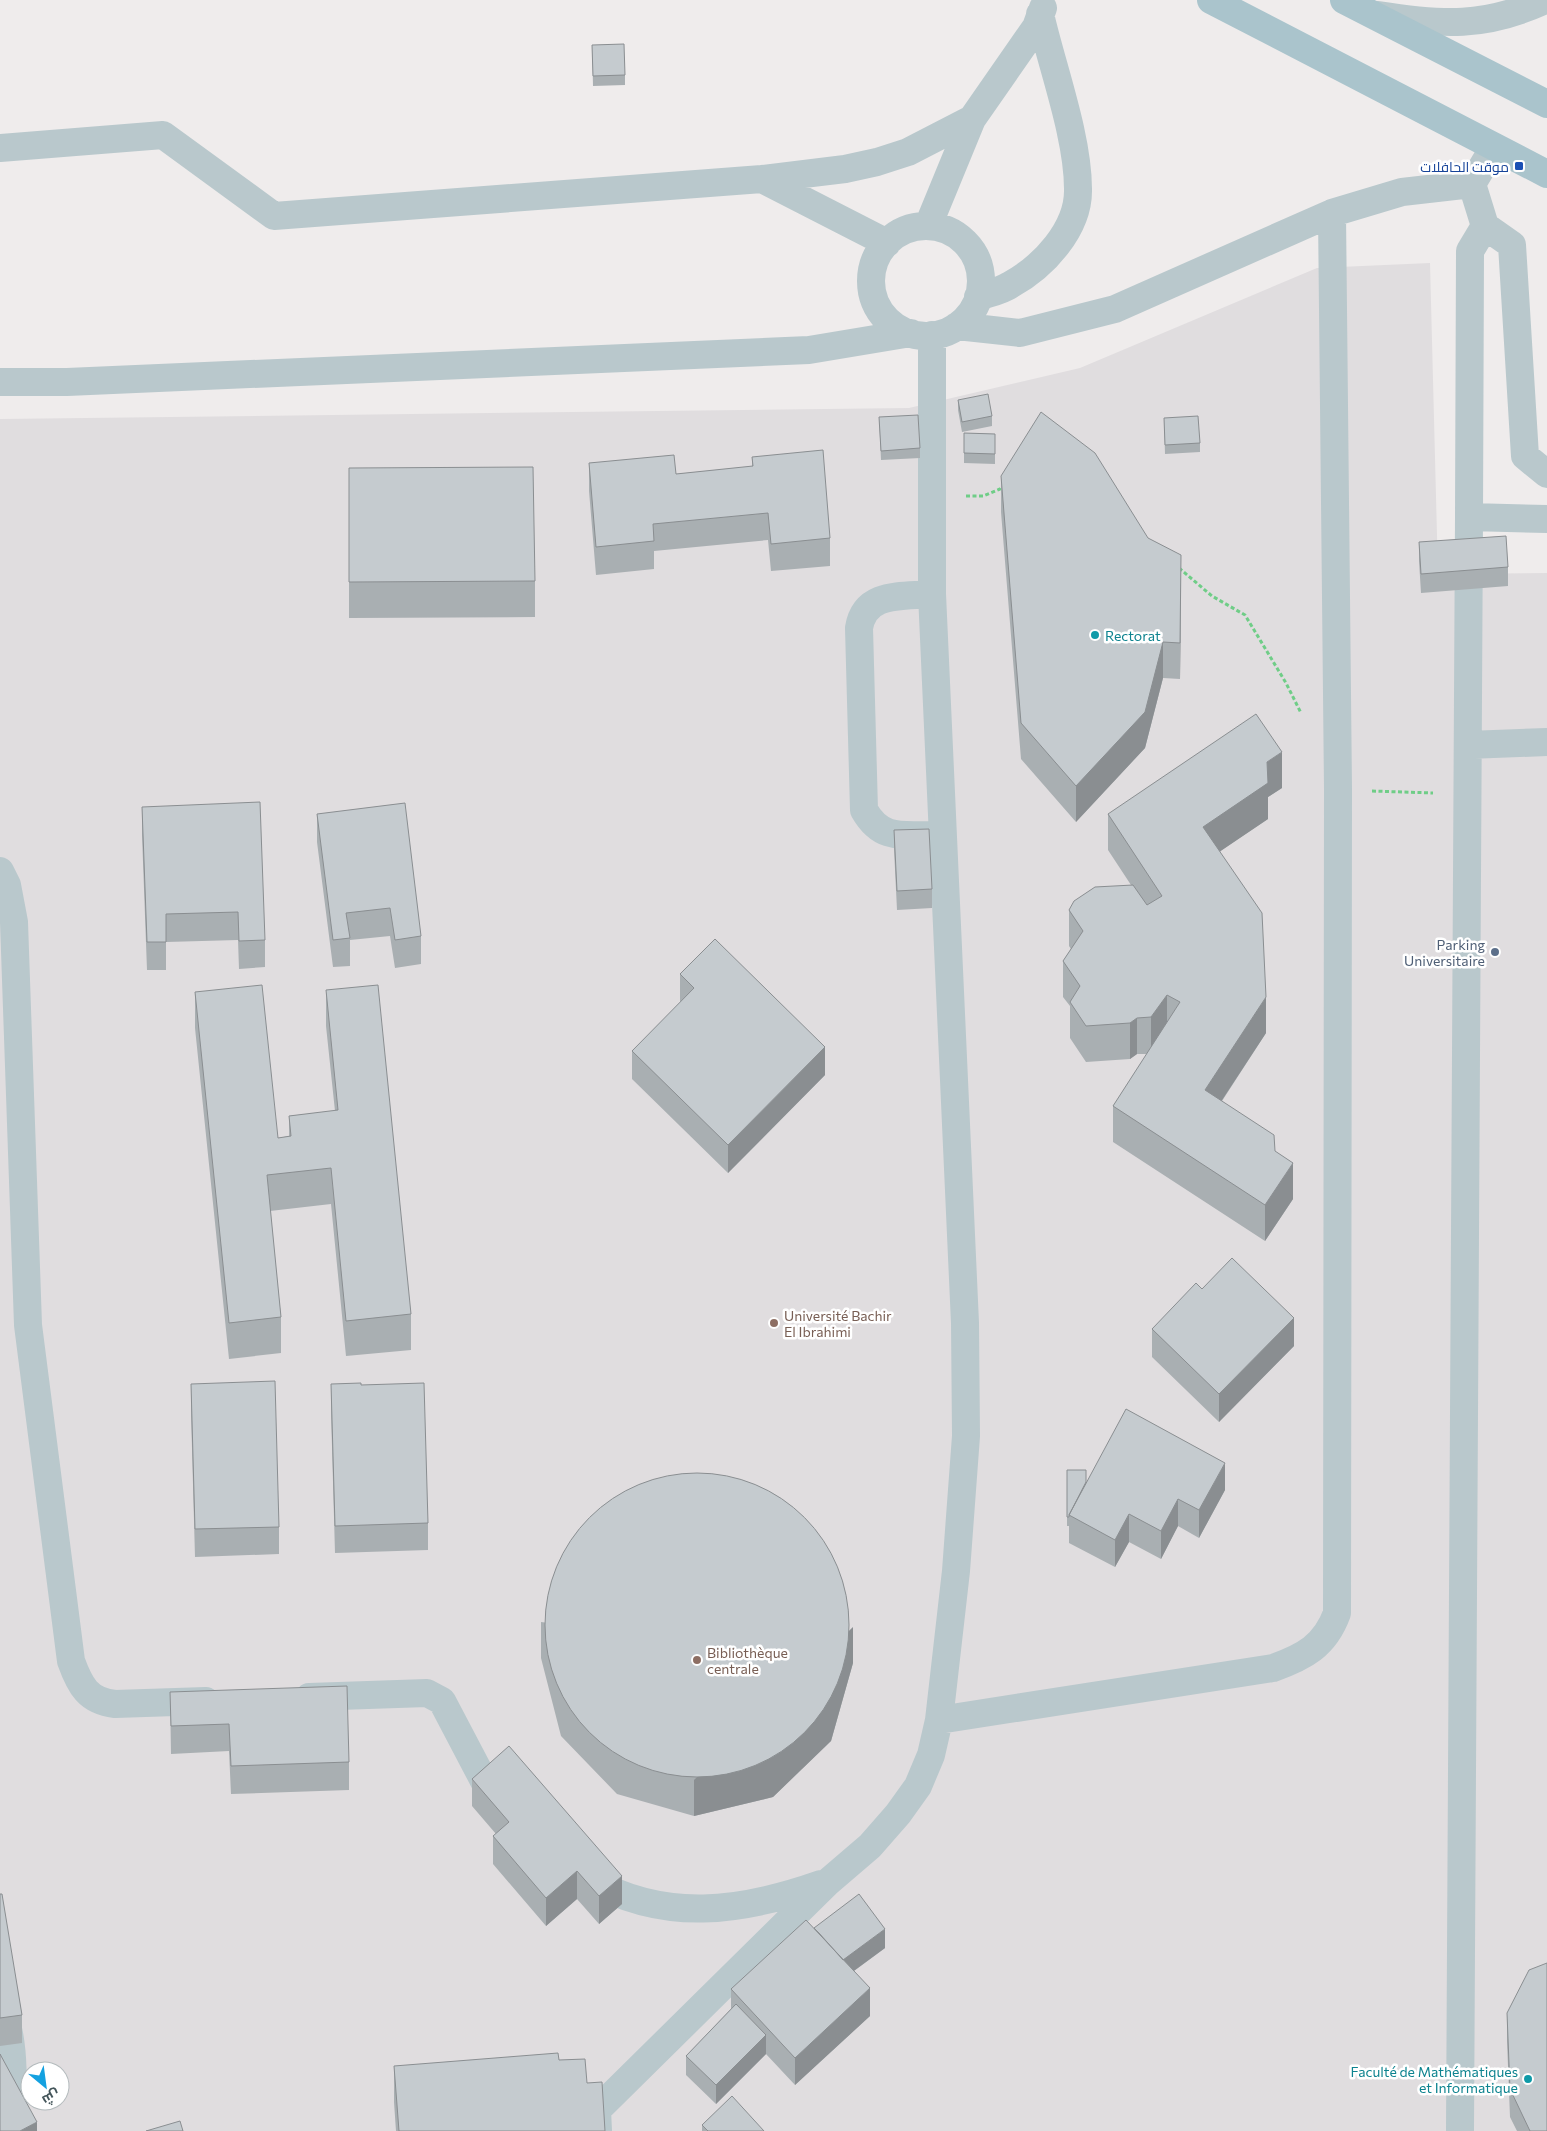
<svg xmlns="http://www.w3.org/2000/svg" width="1547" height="2131" font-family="Commissioner,Cairo,sans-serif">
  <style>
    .education { fill: #e0dddf; fill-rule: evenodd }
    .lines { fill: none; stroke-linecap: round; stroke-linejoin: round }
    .path { stroke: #6fcd87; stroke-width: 3; stroke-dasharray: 4 2.5; stroke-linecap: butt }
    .minor { stroke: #b9c8cc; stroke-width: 28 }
    .major { stroke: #aac4cc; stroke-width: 28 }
    .wall { fill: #a9afb2 }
    .shaded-wall { fill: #8a8e91 }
    .building { fill: #c5cbcf; stroke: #8a8e91 }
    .transit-dot { fill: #1a4fb4; stroke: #fff; stroke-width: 2 }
    .culture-dot { fill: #0f9aa8; stroke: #fff; stroke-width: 2 }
    .service-dot { fill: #5c6f8a; stroke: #fff; stroke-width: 2 }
    .education-dot { fill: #8d6e63; stroke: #fff; stroke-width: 2 }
    .labels { text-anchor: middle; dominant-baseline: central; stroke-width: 5; stroke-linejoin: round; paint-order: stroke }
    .transit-label { font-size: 14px; fill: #164399; stroke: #fff; text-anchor: end }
    .culture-label { font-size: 14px; fill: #0d838f; stroke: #fff; text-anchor: start }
    .service-label { font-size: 14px; fill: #4e5e75; stroke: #fff; text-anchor: end }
    .education-label { font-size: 14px; fill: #785e54; stroke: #fff; text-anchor: start }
  </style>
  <rect width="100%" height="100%" fill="#efecec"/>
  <!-- education -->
  <path class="education" d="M1430,263L1438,574L1547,573V2131H0V419L909,408L1080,368L1317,268ZM30,2071H60V2101H30Z"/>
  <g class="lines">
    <!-- path -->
    <path class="path" d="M966,496H983L1000,489L1002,486
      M1179,568L1212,596L1245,615L1286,683L1301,713
      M1372,791L1433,793"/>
    <!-- minor -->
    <path class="minor" d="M1378,15C1441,25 1485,28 1545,0
      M1494,147L1472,184L1485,226L1512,245L1525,456L1547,474
      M0,148L163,135L274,216L762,179L845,169L877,162L908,152L972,119
      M762,179L887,243
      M928,226L972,119L1036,27L1043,8
      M1485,226L1470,251L1469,517L1547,519
      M871 281a55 55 0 1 1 110 0a55 55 0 1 1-110 0Z
      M978,297C989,293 1001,291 1010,285C1043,267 1079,229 1078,189C1078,136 1052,67 1040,14
      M957,326L1020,333L1115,309L1332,213L1402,192L1472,184
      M0,382H67L809,350L911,333
      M932,594C902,597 865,591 859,628L864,810C881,840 901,835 932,835
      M1468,745L1547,742
      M0,871L7,885L14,922L28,1325L71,1661C80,1686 88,1701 115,1704L206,1701
      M309,1697L427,1693L442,1701L484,1781L500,1802
      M939,1720L1273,1668C1304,1657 1325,1646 1337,1613L1338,789L1332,213
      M588,1879C665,1923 741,1912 821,1884
      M0,2003C17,2043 12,2088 13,2131
      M598,2131L597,2110L828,1882L870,1846L898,1814L918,1786L931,1755L939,1720L956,1571L966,1436L965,1323L932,594V335
      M1460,2131L1469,517"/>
    <!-- major -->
    <path class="major" d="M1211,0L1547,174
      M1344,0L1547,104"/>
  </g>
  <!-- wall -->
  <path class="wall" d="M592,45L625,75V85L593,86Z
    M958,400L992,416V426L962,432L958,410Z
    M879,417L920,448V458L881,460Z
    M1164,418L1200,443V452L1165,454Z
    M964,433L995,434V464L964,463Z
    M752,457L830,538V566L771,571L768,540L654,551V569L596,575L589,491V463L676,474L752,467Z
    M349,468L535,581V617L349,618Z
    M1001,476L1181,591L1180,679L1163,678L1145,748L1076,822L1021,759L1001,512Z
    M1419,542L1508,567V586L1421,593L1419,561Z
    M1282,788L1268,797V819L1220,851L1266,1033L1222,1101L1275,1151L1293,1199L1265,1241L1113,1142V1106L1147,1054H1137L1130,1059L1086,1062L1070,1038V1006L1063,997V961L1071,949L1069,946V910L1131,885L1108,850V814Z
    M142,807L265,940V967L239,969L238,940L166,942V970H147L142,835Z
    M317,814L421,936V964L395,968L390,936L350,940V966L333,967L317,842Z
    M894,830L932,889V908L897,910L894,849Z
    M680,974L825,1075L728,1173L632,1079V1051L680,1003Z
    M326,990L411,1314V1350L346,1356L331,1204L270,1211L281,1317V1353L229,1359L195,1028V992L278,1138L289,1136V1116L335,1111L326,1026Z
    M1202,1289L1294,1346L1219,1422L1152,1357V1329Z
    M191,1384L279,1527V1554L195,1557L191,1412Z
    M331,1384L361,1385L428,1523V1550L335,1553L331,1411Z
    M1067,1470L1086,1482L1225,1490L1199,1538L1178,1526L1161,1559L1129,1542L1115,1567L1069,1543V1526H1067Z
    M541,1622L853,1663L831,1741L773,1797L694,1816L617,1794L561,1736L541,1658Z
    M170,1692L349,1762V1790L231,1794L229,1751L171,1754Z
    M472,1779L622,1904L599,1924L577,1899L546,1926L493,1864V1836L496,1834L472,1806Z
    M0,1894L22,2015V2043L0,2046Z
    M814,1928L885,1948L854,1971L870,2016L795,2085L766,2054L716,2104L686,2075V2056L731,2009V1989L814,1929Z
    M1507,2013L1547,2131H1517L1510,2117L1507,2041Z
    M394,2066L587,2083L605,2131H396L394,2102Z
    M702,2125L764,2131H702Z"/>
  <!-- shaded-wall -->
  <path class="shaded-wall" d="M1181,555V591L1180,679V643Z
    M1163,642V678L1145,748L1076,822V786Z
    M1282,752V788L1268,797V819L1203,863V827L1267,762Z
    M1167,995V1031L1151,1053V1017Z
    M1266,997V1033L1205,1126V1090Z
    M1137,1018V1054L1130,1059V1023Z
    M825,1047V1075L728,1173V1145Z
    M1293,1163V1199L1265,1241V1205Z
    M1294,1318V1346L1219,1422V1394Z
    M1225,1463V1490L1199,1538V1510Z
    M1178,1499V1526L1161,1559V1531Z
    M1129,1514V1542L1115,1567V1540Z
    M853,1627V1663L831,1741L773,1797L694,1816V1780Z
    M577,1871V1899L546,1926V1898Z
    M622,1876V1904L599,1924V1896Z
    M885,1929V1948L840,1981V1962Z
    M870,1988V2016L795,2085V2058Z
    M766,2035V2054L716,2104V2085Z
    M37,2122V2131H20Z"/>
  <!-- building -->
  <path class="building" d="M624,44L625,75L593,76L592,45Z
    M988,394L992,416L962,422L958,400Z
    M1041,412L1095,453L1148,538L1181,555L1180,643L1163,642L1145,712L1076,786L1021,723L1001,476Z
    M918,415L920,448L881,451L879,417Z
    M1198,416L1200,443L1165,445L1164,418Z
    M964,433L995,434V454L964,453Z
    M823,450L830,538L771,544L768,513L653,524L654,541L596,547L589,463L674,455L676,474L753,466L752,457Z
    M533,467L535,581L349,582V468Z
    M1506,536L1508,567L1421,574L1419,542Z
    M1256,714L1282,752L1267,762L1268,783L1203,827L1262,913L1266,997L1205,1090L1274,1135L1275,1151L1293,1163L1265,1205L1113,1106L1180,1002L1167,995L1151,1017L1137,1018L1130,1023L1086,1026L1070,1002L1080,986L1063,961L1083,931L1069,910L1074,901L1095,887L1133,885L1147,905L1162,896L1108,814Z
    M260,802L265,940L239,941L238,912L166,914V942H147L142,807Z
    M405,803L421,936L395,940L390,908L346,913L350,938L333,940L317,814Z
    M929,829L932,889L897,891L894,830Z
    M715,939L825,1047L728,1145L632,1051L694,988L680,974Z
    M262,985L278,1138L291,1136L289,1116L338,1110L326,990L378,985L411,1314L346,1321L331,1168L267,1175L281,1317L229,1323L195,992Z
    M1232,1258L1294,1318L1219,1394L1152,1329L1196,1283L1202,1289Z
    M275,1381L279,1527L195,1529L191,1384Z
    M361,1383V1385L424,1383L428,1523L335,1526L331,1384Z
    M1126,1409L1225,1463L1199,1510L1178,1499L1161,1531L1129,1514L1115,1540L1069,1515Z
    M1067,1470H1086V1482L1069,1515V1517H1067Z
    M545 1625a152 152 0 1 1 304 0a152 152 0 1 1-304 0Z
    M347,1686L349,1762L231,1766L229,1724L171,1726L170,1692Z
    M509,1746L622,1876L599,1896L577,1871L546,1898L493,1836L509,1822L472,1779Z
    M0,1894H2L22,2015L0,2018Z
    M859,1894L885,1929L843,1960L819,1933L814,1928Z
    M806,1920L870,1988L795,2058L731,1989Z
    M1547,1963V2131H1530L1510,2089L1507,2013L1529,1970Z
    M736,2004L766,2035L716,2085L686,2056Z
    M558,2053L559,2060L585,2059L587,2083L602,2082L605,2131H399L394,2066Z
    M0,2054L37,2122L20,2131H0Z
    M732,2096L764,2131H708L702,2125Z
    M180,2121L183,2131H146Z"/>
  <!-- markers -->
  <rect class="transit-dot" x="1514" y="161" width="10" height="10" rx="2.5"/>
  <g class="culture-dot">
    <circle cx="1095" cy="635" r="5"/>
    <circle cx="1528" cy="2079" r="5"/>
  </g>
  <circle class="service-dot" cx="1495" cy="952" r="5"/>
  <g class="education-dot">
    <circle cx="774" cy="1323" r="5"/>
    <circle cx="697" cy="1660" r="5"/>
  </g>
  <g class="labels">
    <!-- transit labels -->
    <g class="transit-label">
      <text x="1509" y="166">موقت الحافلات</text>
    </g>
    <!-- culture labels -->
    <g class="culture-label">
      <text x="1105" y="635">Rectorat</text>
      <text x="1518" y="2071" text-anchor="end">Faculté de Mathématiques<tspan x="1518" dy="16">et Informatique</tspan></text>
    </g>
    <!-- service labels -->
    <g class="service-label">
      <text x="1485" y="944">Parking<tspan x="1485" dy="16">Universitaire</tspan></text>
    </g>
    <!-- education labels -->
    <g class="education-label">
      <text x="784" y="1315">Université Bachir<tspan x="784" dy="16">El Ibrahimi</tspan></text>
      <text x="707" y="1652">Bibliothèque<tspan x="707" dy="16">centrale</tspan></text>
    </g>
  </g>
  <!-- north arrow -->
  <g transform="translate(45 2086) rotate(151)"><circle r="24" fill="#ffffff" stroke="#b4bbbd"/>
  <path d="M0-4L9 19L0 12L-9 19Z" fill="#14a1e0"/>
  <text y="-8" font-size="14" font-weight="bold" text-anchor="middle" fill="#44555a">ش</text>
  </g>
</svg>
